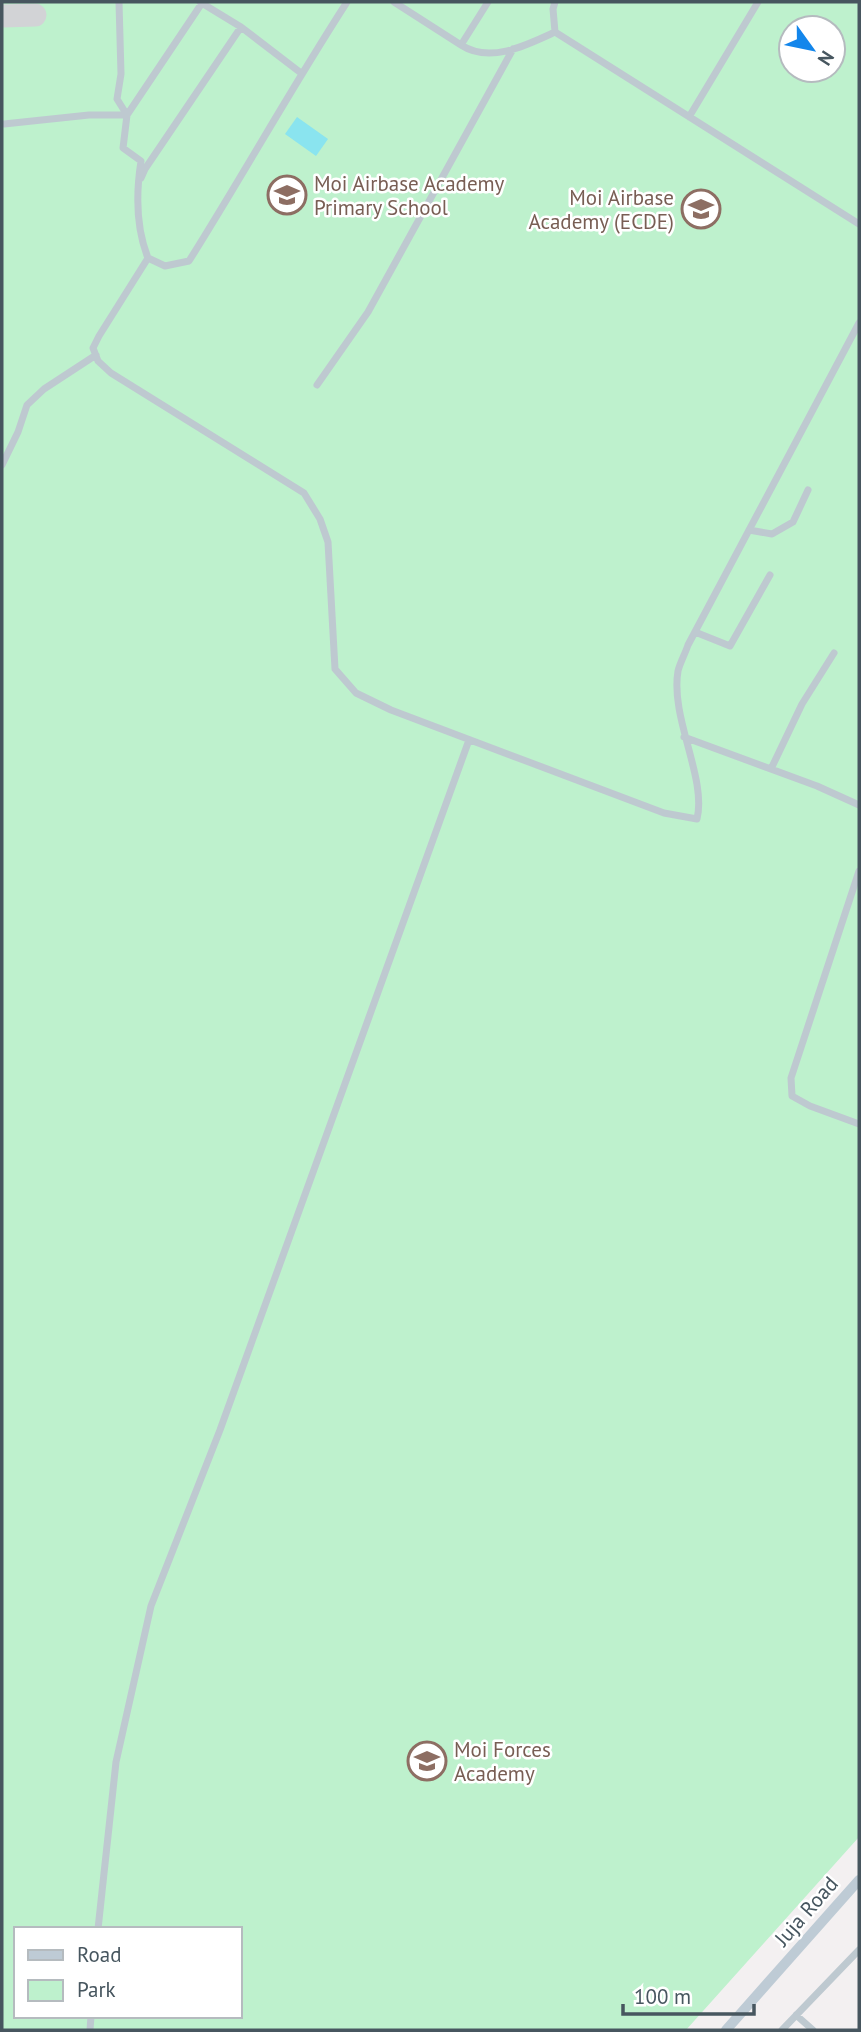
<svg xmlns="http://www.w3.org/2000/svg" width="861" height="2032" font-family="'PT Sans',sans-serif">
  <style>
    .green { fill: #bef1cd; fill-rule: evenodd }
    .water { fill: #8ae4ef }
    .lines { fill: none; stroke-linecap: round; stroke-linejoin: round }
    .taxiway { stroke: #d2d3d6; stroke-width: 23 }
    .street { stroke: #bec9d0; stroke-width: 7 }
    .secondary { stroke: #becbd5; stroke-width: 10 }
    .labels { text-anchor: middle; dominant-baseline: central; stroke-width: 5; stroke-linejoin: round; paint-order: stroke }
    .education-label { font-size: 21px; fill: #785e54; stroke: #fff; text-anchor: start }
    .street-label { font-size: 21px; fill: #47565f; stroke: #fff }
  </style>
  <rect width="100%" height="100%" fill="#f3f0f1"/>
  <!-- green -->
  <path class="green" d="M2,2H859V1837L686,2030H2ZM791,28H833V70H791ZM16,1929H240V2016H16Z"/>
  <!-- water -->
  <path class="water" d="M297,117L328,139L316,156L285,134Z"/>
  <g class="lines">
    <!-- taxiway -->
    <path class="taxiway" d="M2,16L35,15"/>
    <!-- street -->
    <path class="street" d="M119,2L121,74L117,99L127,115L123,148L141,161C136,193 136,228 148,258L99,336L93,348L98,361L111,373L304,493L320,519L328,542L335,669L356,693L391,710L664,813L697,819C707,778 670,718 678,671C680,663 685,654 688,645L859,323
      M200,2L241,27L301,73
      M394,2L461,45
      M488,2L461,45C490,64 527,45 555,32
      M555,32L859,224
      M555,32L553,9L555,2
      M689,117L758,2
      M4,124L89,115H127L202,3
      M141,178L145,169L241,27
      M148,258L165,266L189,261C243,175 292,87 347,2
      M317,385L368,312L513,49
      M2,465L18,432L27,405L44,389L96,355
      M749,530L772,534L793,522L808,490
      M695,632L730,646L770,575
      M684,737L817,786L859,805
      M771,769L802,704L834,653
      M859,871L791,1078L792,1096L810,1106L859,1124
      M98,1929L116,1762L151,1606L220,1430L469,740
      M796,2015L813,2030
      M90,2030L91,2016
      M782,2030L859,1950"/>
    <!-- secondary -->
    <path class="secondary" d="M726,2030L859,1880"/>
  </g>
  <!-- icons -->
  <defs>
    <symbol id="school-ring" viewBox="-11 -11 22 22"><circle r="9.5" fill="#fff" stroke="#8d6e63" stroke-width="1.5"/><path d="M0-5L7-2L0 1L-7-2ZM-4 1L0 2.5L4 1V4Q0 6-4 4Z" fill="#8d6e63"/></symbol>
  </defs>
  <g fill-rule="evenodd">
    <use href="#school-ring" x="265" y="173" width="44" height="44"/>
    <use href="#school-ring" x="679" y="187" width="44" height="44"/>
    <use href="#school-ring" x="405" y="1739" width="44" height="44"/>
  </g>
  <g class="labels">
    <!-- education labels -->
    <g class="education-label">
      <text x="314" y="183">Moi Airbase Academy<tspan x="314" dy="24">Primary School</tspan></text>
      <text x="674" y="197" text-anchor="end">Moi Airbase<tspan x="674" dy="24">Academy (ECDE)</tspan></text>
      <text x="454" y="1749">Moi Forces<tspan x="454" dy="24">Academy</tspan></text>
    </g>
    <!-- street labels -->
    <g class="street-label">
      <text transform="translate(806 1911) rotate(-49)">Juja Road</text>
    </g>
  </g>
  <!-- border -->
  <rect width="861" height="2032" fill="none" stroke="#47565f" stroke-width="7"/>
  <!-- legend -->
  <rect x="14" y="1927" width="228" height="91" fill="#ffffff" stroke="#b5bbbf" stroke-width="2"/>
  <rect x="28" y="1950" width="35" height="10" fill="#becbd5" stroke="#b5bbbf" stroke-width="2"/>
  <text x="77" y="1962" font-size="21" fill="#47565f">Road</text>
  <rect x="28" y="1980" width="35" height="21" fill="#bef1cd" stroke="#b5bbbf" stroke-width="2"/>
  <text x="77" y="1997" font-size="21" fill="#47565f">Park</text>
  <!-- north arrow -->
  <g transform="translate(812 49) rotate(123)"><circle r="33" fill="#ffffff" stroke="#b5bbbf" stroke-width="2"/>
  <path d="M0-5L12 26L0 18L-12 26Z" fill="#1386eb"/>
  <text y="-10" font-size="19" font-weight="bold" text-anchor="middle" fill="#47565f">N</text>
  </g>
  <!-- scale -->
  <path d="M623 2004v10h131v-10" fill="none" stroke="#47565f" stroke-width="3.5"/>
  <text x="634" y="2004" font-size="21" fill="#47565f" stroke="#ffffff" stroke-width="5" paint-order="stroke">100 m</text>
</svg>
